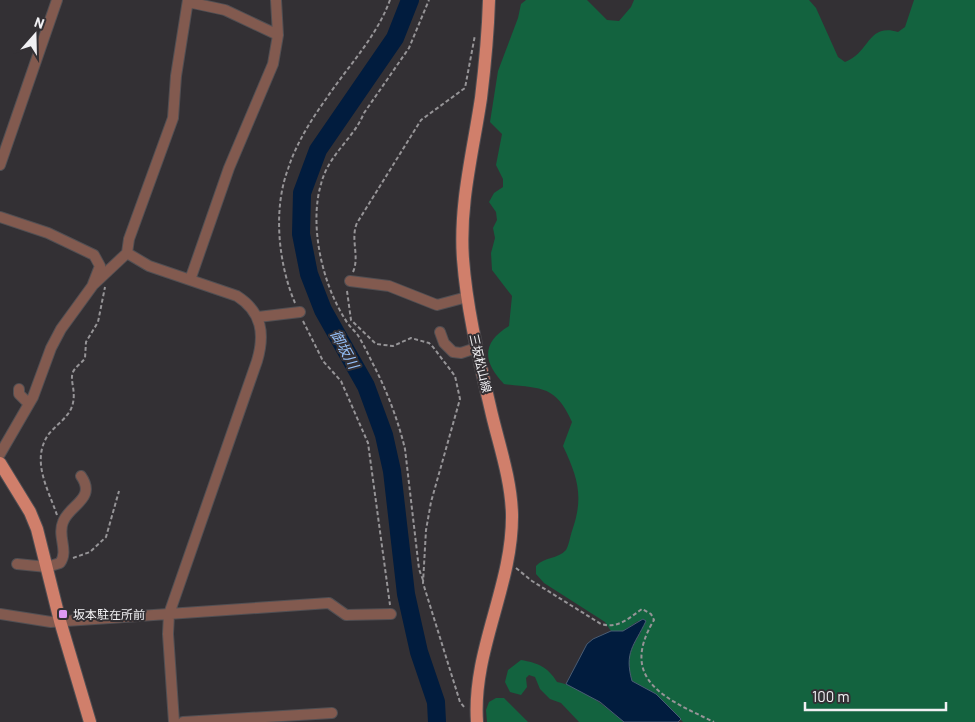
<svg xmlns="http://www.w3.org/2000/svg" width="975" height="722" font-family="Barlow,'Noto Sans JP',sans-serif">
  <style>
    .green { fill: #13633f }
    .water { fill: #011c3e; stroke: #495c74 }
    .lines { fill: none; stroke-linecap: round; stroke-linejoin: round }
    .river { stroke: #011c3e; stroke-width: 18 }
    .minor-casing { stroke: #514f53; stroke-width: 12 }
    .major-casing { stroke: #514f53; stroke-width: 14 }
    .path { stroke: #969497; stroke-width: 2; stroke-dasharray: 4 2.5; stroke-linecap: butt }
    .minor { stroke: #825a4f; stroke-width: 10 }
    .major { stroke: #d07f6b; stroke-width: 12 }
    .poi-dot { fill: #de98f3; stroke: #333034; stroke-width: 2 }
    .labels { text-anchor: middle; dominant-baseline: central; stroke-width: 4; stroke-linejoin: round; paint-order: stroke }
    .street-label { font-size: 12px; fill: #f1f0f3; stroke: #333034 }
    .poi-label { font-size: 12px; fill: #f1f0f3; stroke: #333034; text-anchor: start }
    .water-label { font-size: 14px; font-style: italic; fill: #96c1fa; stroke: #333034 }
  </style>
  <rect width="100%" height="100%" fill="#333034"/>
  <!-- green -->
  <path class="green" d="M526,0H587L607,20L619,21L631,7L634,0H809L816,8L838,57L845,62C870,53 867,23 898,32L905,27L914,0H975V722H683L656,694L632,681C626,658 629,651 641,632L638,621L623,631H611L605,622L544,583L536,574V566C544,557 558,559 566,550C569,545 570,537 572,531C584,497 578,478 563,446L572,422C555,384 541,389 504,384C483,362 481,343 509,326L512,296L492,270L491,253L495,238L493,228L497,220L496,212L489,202L494,193L503,187V179L496,165L502,134L490,122L498,71L518,18L521,4Z
    M521,660C538,663 548,667 557,682C582,687 605,706 624,722H579L561,703L550,699L540,689L535,677L529,675L526,678L527,687L521,695L510,692L505,682L508,670Z
    M496,698H504L528,722H487L486,710L489,702Z"/>
  <!-- water -->
  <path class="water" d="M643,619L646,621C634,646 624,652 632,681L656,694L681,719L678,722H624L600,702L566,684L587,644L593,639L611,631H623Z"/>
  <g class="lines">
    <!-- river -->
    <path class="river" d="M410,0L395,38L318,150L302,193L301,234L309,274L323,310L366,386L384,435L392,471L406,594L419,652L436,702L437,722"/>
    <defs>
      <path id="minor" d="M276,0L278,35
        M188,2L225,10L278,35L273,64L229,168L190,280
        M0,165L57,0
        M0,217L48,233L94,255L100,266L93,284
        M127,253L149,266L237,296C262,312 265,334 257,361L169,614L168,634L174,722
        M350,281L389,286L437,305L467,297
        M258,317L300,312
        M440,332L444,343L453,352L461,353L476,348
        M19,389V394L29,404
        M0,454L33,397L51,348L61,329L93,285L127,253L129,239L173,118L176,76L188,0
        M17,564L47,567L60,563C69,551 57,536 63,522C69,505 97,499 81,476
        M0,614L51,622L329,603L346,615L391,614
        M183,722L332,713"/>
      <path id="major" d="M0,463L30,512L37,529L60,621L90,722
        M477,722C472,650 513,586 512,514C511,480 500,448 492,415C480,363 467,312 463,259C459,204 473,152 481,98C485,65 488,33 489,0"/>
    </defs>
    <!-- minor casing -->
    <use href="#minor" class="minor-casing"/>
    <!-- major casing -->
    <use href="#major" class="major-casing"/>
    <!-- path -->
    <path class="path" d="M353,272C360,256 350,239 357,223L421,120L465,88L475,35
      M347,291L351,320L376,344L393,346L411,338L429,343L433,347L455,376L460,399L431,502L426,530L423,583L460,702L465,708
      M295,303C278,263 273,209 288,169C296,144 311,120 326,99C348,66 376,38 390,0
      M303,321L323,361L341,381L368,443L390,605
      M57,515C48,489 31,461 48,435C55,426 66,419 71,409C78,393 69,381 73,372C76,366 82,363 85,358L86,342L98,322L105,287
      M73,558L90,552L106,537L119,491
      M516,568L532,581L601,624C618,629 629,618 642,609L651,614L654,620C618,680 666,699 714,722
      M423,580L419,569L405,449C398,420 387,391 373,364C368,354 363,343 357,334C353,329 348,325 345,319C322,283 309,225 321,184C329,153 353,140 364,113L409,48L429,0"/>
    <!-- minor -->
    <use href="#minor" class="minor"/>
    <!-- major -->
    <use href="#major" class="major"/>
  </g>
  <!-- markers -->
  <rect class="poi-dot" x="58" y="609" width="10" height="10" rx="2.5"/>
  <g class="labels">
    <!-- street labels -->
    <g class="street-label">
      <text transform="translate(481 363) rotate(77)">三坂松山線</text>
    </g>
    <!-- poi labels -->
    <g class="poi-label">
      <text x="73" y="614">坂本駐在所前</text>
    </g>
    <!-- water labels -->
    <g class="water-label">
      <text transform="translate(345 349) rotate(61)">御坂川</text>
    </g>
  </g>
  <!-- north arrow -->
  <g transform="translate(35 35) rotate(20)" stroke="#333034" stroke-width="4" paint-order="stroke">
  <path d="M0-4L9 19L0 12L-9 19Z" fill="#f1f0f3"/>
  <text y="-8" font-size="14" font-weight="bold" text-anchor="middle" fill="#f1f0f3">N</text>
  </g>
  <!-- scale -->
  <path d="M805 702v8h141v-8" fill="none" stroke="#f1f0f3" stroke-width="2.5"/>
  <text x="812" y="702" font-size="15" fill="#f1f0f3" stroke="#333034" stroke-width="4" paint-order="stroke">100 m</text>
</svg>
